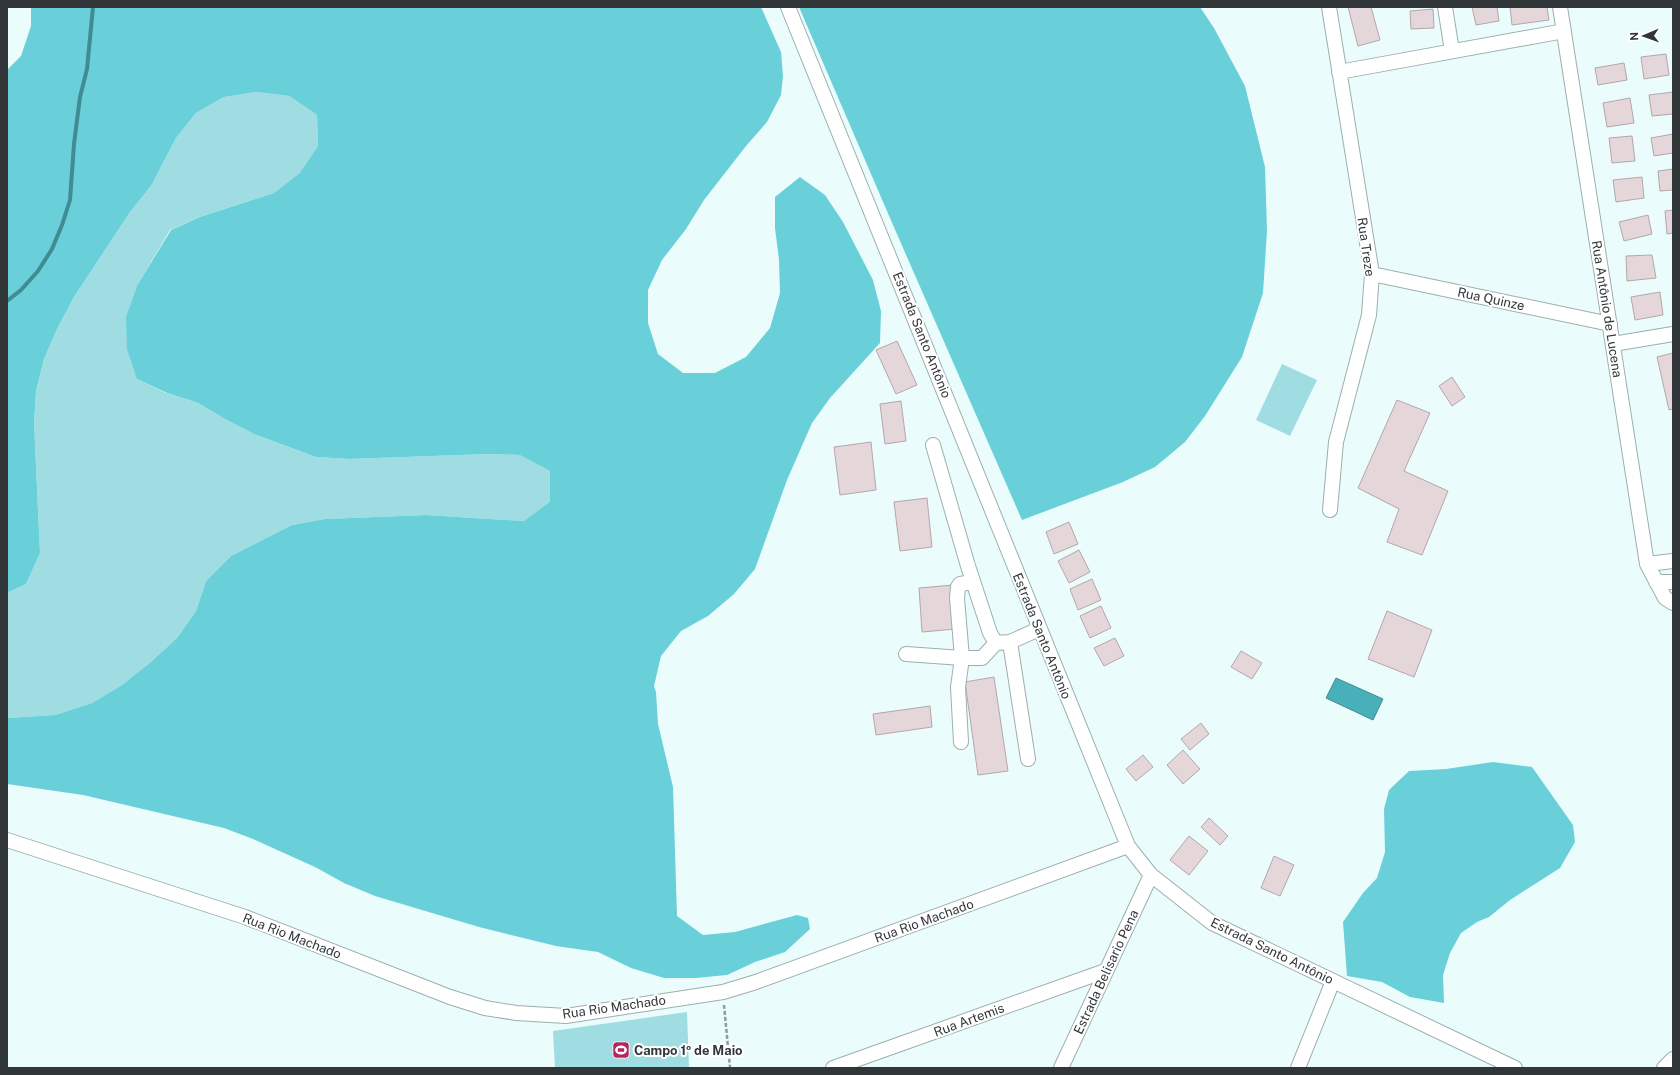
<svg xmlns="http://www.w3.org/2000/svg" width="1680" height="1075" font-family="'Public Sans',sans-serif">
  <style>
    .green { fill: #9fdde3 }
    .forest { fill: #69d0d9 }
    .water { fill: #47b0b9; stroke: #408c92 }
    .lines { fill: none; stroke-linecap: round; stroke-linejoin: round }
    .stream { stroke: #408c92; stroke-width: 4 }
    .building { fill: #e5d6da; stroke: #b5a6aa }
    .minor-casing { stroke: #9eaeaf; stroke-width: 16 }
    .path { stroke: #8f9b9c; stroke-width: 2.5; stroke-dasharray: 4 2; stroke-linecap: butt }
    .minor { stroke: #fff; stroke-width: 14 }
    .labels { text-anchor: middle; dominant-baseline: central; stroke-width: 4; stroke-linejoin: round; paint-order: stroke }
    .street-label { font-size: 13px; fill: #313738; stroke: #fff }
    .poi-label { font-size: 13px; font-weight: bold; fill: #313738; stroke: #fff; text-anchor: start }
  </style>
  <rect width="100%" height="100%" fill="#ebfcfd"/>
  <!-- green -->
  <path class="green" d="M256,92L289,96L317,115L318,146L301,173L274,193L200,217L170,230L138,284L137,379L166,393L198,403L225,419L254,434L316,457L349,459L489,454L521,455L550,471V503L524,521L426,515L325,519L292,525L231,556L206,581L196,611L177,638L152,661L122,685L92,703L55,715L7,718V593L26,584L40,553L34,423L36,391L44,359L57,329L74,297L130,212L151,186L176,138L196,113L224,97Z
    M1282,364L1317,380L1290,436L1256,420Z
    M687,1012L689,1068H555L553,1031Z"/>
  <!-- forest -->
  <path class="forest" d="M31,7H761L781,52L783,76L781,95L767,122L746,146L704,200L686,229L662,260L648,290V323L658,354L683,373H715L746,357L770,328L780,293L779,260L775,228V197L800,177L825,195L843,222L873,280L881,311L880,343L830,398L812,423L787,480L755,569L734,594L708,616L681,631L661,656L654,686L656,692L658,724L673,787L677,916L703,935L735,932L797,915L808,918L810,929L785,952L755,962L727,975L696,978H664L631,968L598,952L556,946L479,927L375,896L344,883L315,867L253,839L224,828L83,795L7,784V718L55,715L92,703L122,685L152,661L177,638L196,611L206,581L231,556L292,525L325,519L426,515L524,521L550,502V471L520,455L489,454L349,459L316,457L254,434L225,419L198,403L167,393L137,379L127,349L126,317L138,284L171,230L200,217L274,193L300,173L318,146L317,115L289,96L256,92L224,97L196,113L176,138L151,186L130,212L74,297L57,329L44,359L36,391L34,423L40,553L26,584L7,593V70L21,56L31,26Z
    M799,7H1200L1214,28L1245,86L1265,167L1267,231L1263,293L1242,357L1205,416L1185,442L1155,467L1123,482L1022,520L893,225Z
    M1493,762L1532,767L1573,825L1575,842L1560,868L1510,900L1489,917L1477,922L1461,933L1450,953L1443,975L1444,1003L1410,997L1382,982L1347,976L1343,922L1363,893L1377,878L1385,852L1384,809L1389,790L1409,771L1446,769Z"/>
  <!-- water -->
  <path class="water" d="M1336,678L1383,699L1373,720L1326,698Z"/>
  <g class="lines">
    <!-- stream -->
    <path class="stream" d="M7,301L21,290L38,271L52,249L62,225L70,200L74,144L80,97L87,69L93,7"/>
  </g>
  <!-- building -->
  <path class="building" d="M1348,7H1371L1380,40L1358,46Z
    M1472,7H1497L1499,21L1476,25Z
    M1510,7H1547L1549,20L1512,25Z
    M1433,9L1434,28L1411,29L1410,11Z
    M1666,54L1669,75L1644,79L1641,57Z
    M1624,63L1627,80L1598,85L1595,68Z
    M1673,92V114L1652,116L1649,95Z
    M1630,98L1634,123L1607,127L1603,103Z
    M1673,134V153L1654,156L1651,138Z
    M1632,136L1635,161L1612,163L1609,138Z
    M1673,169V190L1660,191L1658,171Z
    M1642,177L1644,198L1616,202L1613,180Z
    M1673,210V233L1667,234L1665,211Z
    M1648,215L1652,234L1624,241L1619,222Z
    M1652,255L1656,278L1627,281L1626,256Z
    M1660,292L1663,315L1635,320L1631,297Z
    M897,341L917,385L896,394L876,350Z
    M1673,353V409L1669,410L1657,357Z
    M1452,377L1465,397L1452,406L1439,386Z
    M1397,400L1430,413L1404,471L1448,491L1422,555L1387,542L1399,509L1358,488Z
    M901,401L906,441L885,444L880,404Z
    M871,442L876,490L840,495L834,447Z
    M927,498L932,547L900,551L894,502Z
    M1069,522L1078,544L1054,554L1046,532Z
    M1079,550L1090,572L1069,583L1058,561Z
    M1092,579L1101,600L1078,610L1070,589Z
    M953,585L956,629L922,632L919,588Z
    M1101,606L1111,628L1090,638L1080,616Z
    M1387,611L1432,630L1414,677L1368,659Z
    M1115,638L1124,656L1104,666L1094,648Z
    M1241,651L1262,663L1252,679L1231,667Z
    M994,677L1008,771L978,775L965,682Z
    M930,706L932,727L876,735L873,714Z
    M1201,723L1209,734L1190,750L1181,739Z
    M1183,750L1200,769L1183,784L1167,765Z
    M1143,755L1153,767L1136,781L1126,769Z
    M1209,818L1228,836L1220,845L1201,827Z
    M1189,836L1208,851L1189,875L1170,860Z
    M1274,856L1294,865L1280,896L1261,888Z"/>
  <g class="lines">
    <defs>
      <path id="minor" d="M788,7L1128,846L1151,875L1212,923L1515,1068
        M1329,7L1372,274L1369,315L1336,442L1330,510
        M1445,7L1452,51
        M1560,7L1647,564L1665,598L1673,603
        M1339,72L1564,31
        M1372,274L1610,324
        M1613,344L1673,334
        M933,445L968,566L990,633L996,643L1010,642L1039,629
        M1647,564L1673,561
        M1656,582H1673
        M1010,642L1028,759
        M906,654L962,658H982L996,643
        M961,742L958,687L962,658L957,598L958,587L960,584L973,582
        M7,840L245,917L450,997L485,1008L516,1013L566,1016L723,992L756,982L1128,846
        M833,1068L1105,971
        M1061,1068L1151,875
        M1298,1068L1333,981
        M1664,1068L1673,1059"/>
    </defs>
    <!-- minor casing -->
    <use href="#minor" class="minor-casing"/>
    <!-- path -->
    <path class="path" d="M724,1005L730,1068"/>
    <!-- minor -->
    <use href="#minor" class="minor"/>
  </g>
  <!-- icons -->
  <defs>
    <symbol id="stadium-square" viewBox="-11 -11 22 22"><rect x="-9" y="-9" width="18" height="18" rx="4" fill="#b12561" stroke="#fff"/><path d="M0-5a6.5 5 0 1 0 0 10a6.5 5 0 1 0 0-10ZM-3.5-1.8h7v3.6h-7Z" fill="#fff"/></symbol>
  </defs>
  <g fill-rule="evenodd">
    <use href="#stadium-square" x="611" y="1040" width="20" height="20"/>
  </g>
  <g class="labels">
    <!-- street labels -->
    <g class="street-label">
      <text transform="translate(1366 247) rotate(82)">Rua Treze</text>
      <text transform="translate(1491 299) rotate(12)">Rua Quinze</text>
      <text transform="translate(1607 309) rotate(81)">Rua Antônio de Lucena</text>
      <text transform="translate(922 335) rotate(68)">Estrada Santo Antônio</text>
      <text transform="translate(1042 636) rotate(68)">Estrada Santo Antônio</text>
      <text transform="translate(924 921) rotate(-20)">Rua Rio Machado</text>
      <text transform="translate(292 936) rotate(21)">Rua Rio Machado</text>
      <text transform="translate(1272 951) rotate(26)">Estrada Santo Antônio</text>
      <text transform="translate(1106 972) rotate(-65)">Estrada Belisario Pena</text>
      <text transform="translate(614 1007) rotate(-8)">Rua Rio Machado</text>
      <text transform="translate(969 1020) rotate(-20)">Rua Artemis</text>
    </g>
    <!-- poi labels -->
    <g class="poi-label">
      <text x="634" y="1050">Campo 1º de Maio</text>
    </g>
  </g>
  <!-- border -->
  <rect width="1680" height="1075" fill="none" stroke="#313738" stroke-width="16"/>
  <!-- north arrow -->
  <g transform="translate(1644 36) rotate(268)" stroke="#ffffff" stroke-width="3" paint-order="stroke">
  <path d="M0-3L7 15L0 10L-7 15Z" fill="#313738"/>
  <text y="-6" font-size="11" font-weight="bold" text-anchor="middle" fill="#313738">N</text>
  </g>
</svg>
